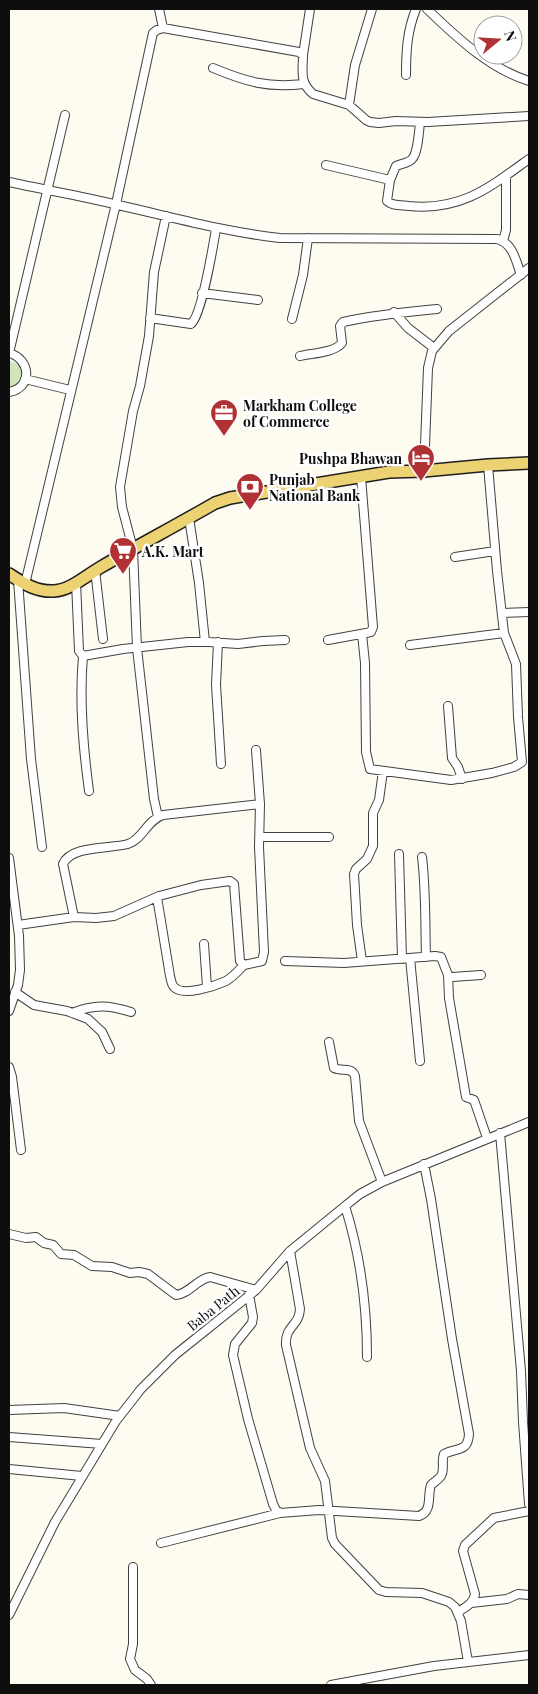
<svg xmlns="http://www.w3.org/2000/svg" width="538" height="1694" font-family="'Playfair Display',serif">
  <style>
    .green { fill: #d0e5bc }
    .lines { fill: none; stroke-linecap: round; stroke-linejoin: round }
    .minor-casing { stroke: #414141; stroke-width: 10 }
    .primary-casing { stroke: #1f1f1f; stroke-width: 14 }
    .minor { stroke: #fff; stroke-width: 8 }
    .primary { stroke: #ecd272; stroke-width: 11 }
    .labels { text-anchor: middle; dominant-baseline: central; stroke-width: 5; stroke-linejoin: round; paint-order: stroke }
    .poi-label { font-size: 14px; font-weight: bold; fill: #0e0e0e; stroke: #fff; text-anchor: start }
    .street-label { font-size: 14px; fill: #0e0e0e; stroke: #fff }
  </style>
  <rect width="100%" height="100%" fill="#fefbf0"/>
  <!-- green -->
  <path class="green" d="M9,361C22,363 24,372 22,383L9,391Z"/>
  <g class="lines">
    <defs>
      <path id="minor" d="M159,9L163,28
        M427,9C456,37 490,69 529,81
        M303,55L310,9
        M213,68C247,82 267,88 304,84
        M406,75C406,52 407,31 416,9
        M349,105L355,65L372,9
        M420,122C419,131 418,153 412,159C409,163 400,164 396,166L390,180L387,201C392,206 402,205 409,206C461,211 489,188 529,159
        M326,165L390,180
        M9,182C45,190 82,196 118,205C172,217 225,232 280,238L497,239C513,243 516,261 521,275
        M503,241L506,230V176
        M202,293L258,300
        M394,312L408,328L434,348
        M150,318L191,324C202,315 213,246 216,229
        M292,319L303,275L308,238
        M9,353L65,115
        M9,353C31,359 33,388 9,392
        M300,356C312,353 334,353 342,343L340,326L343,322C374,315 405,312 437,309
        M25,379L70,390
        M424,471L428,368L432,351L449,331L529,268
        M189,518L199,583L205,642
        M455,557L495,551
        M95,570L103,639
        M18,580L31,759L42,847
        M76,582L79,651L83,656L123,649L188,642H209L238,644L263,641L285,640
        M25,584L116,204L153,33L157,30L163,28L299,52L303,55C303,71 299,82 313,94L349,105L366,120L370,122L379,123L396,121L428,122L529,116
        M502,613L529,612
        M362,634L365,663L366,752L370,769L451,780L492,773L514,767L522,762L518,717L516,664L504,633L497,571L488,465
        M328,640L366,633L371,632L373,627L361,477
        M218,642L216,685L221,764
        M410,645L504,633
        M83,656C79,702 83,746 89,791
        M448,706L452,758L458,767L462,779
        M158,817L154,799L137,648L133,549L122,507L120,487L133,411L140,386L149,336L154,272L166,216
        M260,837H329
        M399,854L402,959
        M422,857C426,890 425,923 426,957
        M9,858L19,936L20,970L18,985L9,1011
        M157,897L170,976C171,979 171,984 174,987C183,997 215,986 226,981C233,977 238,971 244,965
        M74,917L63,864C71,845 110,849 128,844C142,840 147,820 163,815L260,804
        M18,925L74,917L96,918L114,916L159,896L201,885L230,881L234,884L240,961L244,965L262,961L264,952L259,847L260,804L256,750
        M204,944L207,987
        M410,958L420,1061
        M285,961L344,963L435,956L441,957L448,975L452,977L481,975
        M362,961L357,925L354,874L356,869L367,859L373,846V813L379,800L383,771
        M448,975L449,998L466,1097L474,1100L487,1138
        M15,992L34,1005L67,1011L88,1019L102,1032L110,1049
        M72,1013C94,1004 109,1005 131,1012
        M329,1042L334,1068C342,1072 351,1066 355,1076L359,1121L382,1182
        M9,1067L12,1077L21,1150
        M500,1133L521,1371L523,1422L529,1504
        M345,1206C361,1257 367,1304 367,1357
        M9,1234L26,1238L36,1237L44,1243L53,1245L61,1254L74,1255L92,1266L112,1267L130,1273L139,1272L148,1274L176,1295C189,1294 197,1279 210,1277L256,1290
        M290,1251L300,1309C299,1327 285,1325 286,1345L310,1448L325,1481L332,1538L335,1544L379,1590L386,1592L422,1593L449,1602L455,1607L461,1621L468,1662
        M249,1295L253,1317L252,1323L235,1344L233,1355L248,1419L273,1504L276,1510L280,1513L319,1510L419,1516C433,1511 427,1496 431,1485C434,1482 438,1480 441,1476C445,1470 441,1461 444,1454C456,1447 468,1453 469,1434L452,1339L431,1199L424,1164
        M9,1410L64,1408L120,1416
        M9,1437L102,1444
        M9,1469L82,1476
        M161,1543L280,1513
        M133,1567V1644L130,1659L135,1670L147,1679L151,1685
        M471,1603L507,1599L518,1594L529,1595
        M458,1612C466,1607 474,1603 475,1594L463,1551L465,1545L494,1518L529,1511
        M9,1615L55,1522L116,1421L141,1389L175,1355L256,1290L290,1251L345,1206L360,1194L382,1182L529,1122
        M331,1685L434,1666L529,1655"/>
      <path id="primary" d="M9,574C23,583 36,592 54,591C71,590 87,575 101,567C139,545 177,525 215,503L230,498L389,472L424,471L488,465L529,463"/>
    </defs>
    <!-- minor casing -->
    <use href="#minor" class="minor-casing"/>
    <!-- primary casing -->
    <use href="#primary" class="primary-casing"/>
    <!-- minor -->
    <use href="#minor" class="minor"/>
    <!-- primary -->
    <use href="#primary" class="primary"/>
  </g>
  <!-- icons -->
  <defs>
    <symbol id="office-pin" viewBox="-11 -11 22 30"><path d="M0 17L-7.5 6A9.5 9.5 0 1 1 7.5 6Z" fill="#b13235" stroke="#fff"/><path d="M-6-3h4V-5.5h4V-3h4V5H-6ZM-1-4.5V-3h2v-1.5ZM-6 0V1H6V0Z" fill="#fff"/></symbol>
    <symbol id="hotel-pin" viewBox="-11 -11 22 30"><path d="M0 17L-7.5 6A9.5 9.5 0 1 1 7.5 6Z" fill="#b13235" stroke="#fff"/><path d="M-6-4.5h1.5V1H6V5H4.5V3h-9V5H-6ZM-4 0a1.8 1.8 0 1 1 3.6 0ZM.5 0V-2.5h3Q6-2.5 6 0Z" fill="#fff"/></symbol>
    <symbol id="bank-pin" viewBox="-11 -11 22 30"><path d="M0 17L-7.5 6A9.5 9.5 0 1 1 7.5 6Z" fill="#b13235" stroke="#fff"/><path d="M-6-4H6V4H-6ZM0-2.3a2.3 2.3 0 1 0 0 4.6a2.3 2.3 0 1 0 0-4.6Z" fill="#fff"/></symbol>
    <symbol id="supermarket-pin" viewBox="-11 -11 22 30"><path d="M0 17L-7.5 6A9.5 9.5 0 1 1 7.5 6Z" fill="#b13235" stroke="#fff"/><path d="M-6-5.5h2.5l.6 2H6L4.5 2H-2.5L-4.4-4H-6ZM-1.5 3.2a1.3 1.3 0 1 0 .1 0ZM3 3.2a1.3 1.3 0 1 0 .1 0Z" fill="#fff"/></symbol>
  </defs>
  <g fill-rule="evenodd">
    <use href="#office-pin" x="208" y="397" width="32" height="43"/>
    <use href="#hotel-pin" x="405" y="442" width="32" height="43"/>
    <use href="#bank-pin" x="234" y="471" width="32" height="43"/>
    <use href="#supermarket-pin" x="107" y="535" width="32" height="43"/>
  </g>
  <g class="labels">
    <!-- poi labels -->
    <g class="poi-label">
      <text x="243" y="405">Markham College<tspan x="243" dy="16">of Commerce</tspan></text>
      <text x="402" y="458" text-anchor="end">Pushpa Bhawan</text>
      <text x="269" y="479">Punjab<tspan x="269" dy="16">National Bank</tspan></text>
      <text x="142" y="551">A.K. Mart</text>
    </g>
    <!-- street labels -->
    <g class="street-label">
      <text transform="translate(213 1308) rotate(-39)">Baba Path</text>
    </g>
  </g>
  <!-- border -->
  <rect width="538" height="1694" fill="none" stroke="#0e0e0e" stroke-width="20"/>
  <!-- north arrow -->
  <g transform="translate(498 40) rotate(72)"><circle r="24" fill="#ffffff" stroke="#9f9f9f"/>
  <path d="M0-4L9 19L0 12L-9 19Z" fill="#b13235"/>
  <text y="-8" font-size="14" font-weight="bold" text-anchor="middle" fill="#0e0e0e">N</text>
  </g>
</svg>
